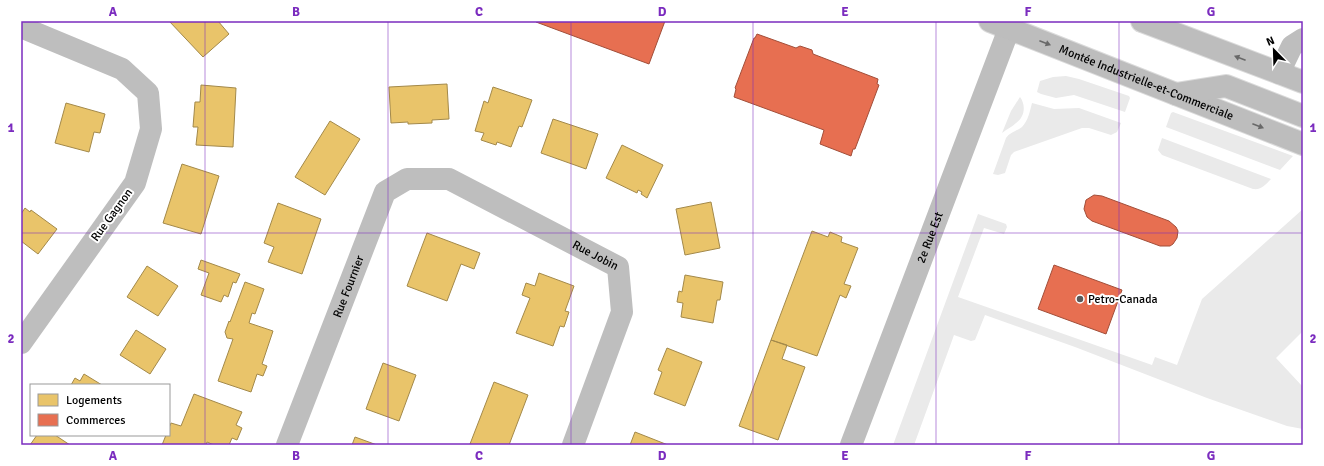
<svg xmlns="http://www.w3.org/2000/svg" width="1324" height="466" font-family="Signika,sans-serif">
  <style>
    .green { fill: #eaeaea }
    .homes { fill: #e9c46a; stroke: #a3894a }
    .shops { fill: #e76f51; stroke: #a24e39 }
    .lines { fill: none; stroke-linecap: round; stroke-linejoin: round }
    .major-casing { stroke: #dbdbdb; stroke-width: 24 }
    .minor { stroke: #bebebe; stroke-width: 22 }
    .major { stroke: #bdbdbd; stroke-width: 22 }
    .oneway { fill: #686868 }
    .grid { fill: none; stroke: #7b2cbf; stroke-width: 1; stroke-opacity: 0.55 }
    .poi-dot { fill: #595959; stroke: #fff; stroke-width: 1.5 }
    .labels { text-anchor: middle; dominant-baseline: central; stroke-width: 4; stroke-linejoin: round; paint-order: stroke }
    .street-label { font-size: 12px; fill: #000; stroke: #fff }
    .poi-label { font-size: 12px; fill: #000; stroke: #fff; text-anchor: start }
    .neatline { fill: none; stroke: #7b2cbf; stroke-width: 1.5 }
    .grid-label { font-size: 13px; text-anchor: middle; font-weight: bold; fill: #7b2cbf }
  </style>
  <rect width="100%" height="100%" fill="#fff"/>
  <!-- green -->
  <path class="green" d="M1066,76L1079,79L1129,96L1130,98L1125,112L1074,95L1056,98L1041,94L1037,92L1040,81L1053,77Z
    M1020,97C1026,105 1025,117 1016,123C1012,127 1007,129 1002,133L1011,111Z
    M1032,103L1054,109L1079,108L1121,123L1117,132L1111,135L1089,128H1082L1014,152L1011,155L1005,173L998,175L993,174L1006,138C1010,132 1017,131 1022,127C1028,121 1030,111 1032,103Z
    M1173,112L1293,156L1280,170L1166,127L1171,113Z
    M1162,138L1271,179C1265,185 1262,190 1253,189L1162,155L1158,150Z
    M1303,209V331L1276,358L1303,387V429L1287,426L1207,398L1075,347L985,315L975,340L971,341L954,335L914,445H893L978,214L1006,224L1007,227L1004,234L984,228L958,297L1152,365L1155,357L1177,365L1202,299Z"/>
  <!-- homes -->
  <path class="homes" d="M169,21H218L229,34L203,57Z
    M447,84L449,119L432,120V123L408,124V122L391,123L389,87Z
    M201,85L236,88L233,147L196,145L198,127H193L195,102H200Z
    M493,87L532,100L522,127L519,126L511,147L497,142L496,145L481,140L484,133L475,131L484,101L488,103Z
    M66,103L105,114L100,133L94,132L89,152L55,143Z
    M553,119L598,134L586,169L541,153Z
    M330,121L360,139L325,195L295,177Z
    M622,145L663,165L647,198L641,194L642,192L638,190L637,193L606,178Z
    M182,164L219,176L201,234L163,223Z
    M711,202L720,248L685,255L676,209Z
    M278,203L321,219L302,274L268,262L274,247L264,243Z
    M25,208L30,212L31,210L57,229L38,254L21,241V214Z
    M812,231L828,237L830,232L842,237L841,242L858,248L844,284L851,286L846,298L840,295L817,356L771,340Z
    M427,233L480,253L474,269L461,264L447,301L407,286Z
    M201,260L240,274L236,283L233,282L228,297L224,295L221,302L201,295L209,273L198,269Z
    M147,266L178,286L158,316L127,297Z
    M539,273L574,286L565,311L569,312L564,327L560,326L553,346L516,333L530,298L522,295L526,283L535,286Z
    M685,275L723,282L720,300H717L713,323L681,317L683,303L677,302L679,291L682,292Z
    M245,282L264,289L255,314L252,313L249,323L273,331L262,364L267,366L263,376L257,374L251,392L218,381L233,339L227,338L225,332L229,321L230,322Z
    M136,330L166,349L150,374L120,355Z
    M771,340L787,345L782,359L805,367L778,440L739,426Z
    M667,348L702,362L685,406L654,394L662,372L658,370Z
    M383,363L416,375L399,421L366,409Z
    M84,374L102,385H71L75,378L80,381Z
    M494,382L528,395L509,445H474L470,444Z
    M194,394L242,412L236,425L242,428L237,440L232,438L229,445H214L207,442L206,445H162L166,435H169V428L171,423L181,426Z
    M635,432L668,445H630Z
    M37,435H55L70,445H30Z
    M355,437L377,445H352Z"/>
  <!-- shops -->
  <path class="shops" d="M536,21H665L649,64L536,22Z
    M757,34L796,48L800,46L812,50L813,54L878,79L877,84L879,85L855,149H853L851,156L820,144L824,130L734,97L736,89L735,88L754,38H755Z
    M1094,195L1102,196L1169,221L1176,227L1178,231L1177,238L1173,244L1170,246H1160L1092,221L1087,217L1084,209L1086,200Z
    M1054,265L1122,290L1106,334L1038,309Z"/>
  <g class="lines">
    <defs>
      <g id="major">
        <path id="s3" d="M990,21L1303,144"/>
        <path d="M1142,21L1303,82"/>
        <path d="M1176,94L1226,86L1303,116"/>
      </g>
    </defs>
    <!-- major casing -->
    <use href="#major" class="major-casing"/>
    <!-- minor -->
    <g class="minor">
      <path d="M21,27L122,69L148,93L151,129L135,183L21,343"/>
      <path d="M1279,73L1292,46L1303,39"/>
      <path id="s1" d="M287,445L385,192L407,179H449L618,267L622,312L573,445"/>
      <path id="s2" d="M851,445L1012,21"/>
    </g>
    <!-- major -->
    <use href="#major" class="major"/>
  </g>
  <!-- one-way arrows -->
  <defs><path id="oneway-solid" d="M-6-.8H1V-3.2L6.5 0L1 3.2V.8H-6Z"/></defs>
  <g class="oneway">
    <use href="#oneway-solid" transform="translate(1045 43) rotate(21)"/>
    <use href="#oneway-solid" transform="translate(1240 58) rotate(-159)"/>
    <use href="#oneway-solid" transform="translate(1258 126) rotate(21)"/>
  </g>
  <!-- grid -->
  <path class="grid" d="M205,21V445M388,21V445M571,21V445M753,21V445M936,21V445M1119,21V445M21,233H1303"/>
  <!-- markers -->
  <circle class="poi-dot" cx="1080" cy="299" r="4"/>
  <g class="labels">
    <!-- street labels -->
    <g class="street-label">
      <text stroke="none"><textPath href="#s3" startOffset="168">Montée Industrielle-et-Commerciale</textPath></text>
      <text transform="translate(112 215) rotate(-54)">Rue Gagnon</text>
      <text stroke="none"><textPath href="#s2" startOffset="222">2e Rue Est</textPath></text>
      <text stroke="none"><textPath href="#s1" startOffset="504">Rue Jobin</textPath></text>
      <text stroke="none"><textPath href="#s1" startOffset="170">Rue Fournier</textPath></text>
    </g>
    <!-- poi labels -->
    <g class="poi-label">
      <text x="1088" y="299">Petro-Canada</text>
    </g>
  </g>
  <!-- border -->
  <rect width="1324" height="466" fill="none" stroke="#ffffff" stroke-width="44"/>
  <!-- legend -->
  <rect x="30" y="384" width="140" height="52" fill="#ffffff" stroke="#999999"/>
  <rect x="38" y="394" width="20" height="12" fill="#e9c46a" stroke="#999999"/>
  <text x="66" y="404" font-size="12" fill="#000000">Logements</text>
  <rect x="38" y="414" width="20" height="12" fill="#e76f51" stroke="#999999"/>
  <text x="66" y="424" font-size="12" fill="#000000">Commerces</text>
  <!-- north arrow -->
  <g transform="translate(1274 50) rotate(337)" stroke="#ffffff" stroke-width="3" paint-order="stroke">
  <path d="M0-3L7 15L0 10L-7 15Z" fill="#000000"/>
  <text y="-6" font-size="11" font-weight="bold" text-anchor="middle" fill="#000000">N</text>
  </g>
  <rect x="22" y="22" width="1280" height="422" class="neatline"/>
  <g class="grid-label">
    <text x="113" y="16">A</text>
    <text x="296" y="16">B</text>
    <text x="479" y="16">C</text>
    <text x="662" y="16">D</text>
    <text x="845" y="16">E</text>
    <text x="1028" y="16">F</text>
    <text x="1211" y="16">G</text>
    <text x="11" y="132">1</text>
    <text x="1313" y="132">1</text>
    <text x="11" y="343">2</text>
    <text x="1313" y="343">2</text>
    <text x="113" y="460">A</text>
    <text x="296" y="460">B</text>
    <text x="479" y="460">C</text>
    <text x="662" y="460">D</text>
    <text x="845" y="460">E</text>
    <text x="1028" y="460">F</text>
    <text x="1211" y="460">G</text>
  </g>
</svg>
